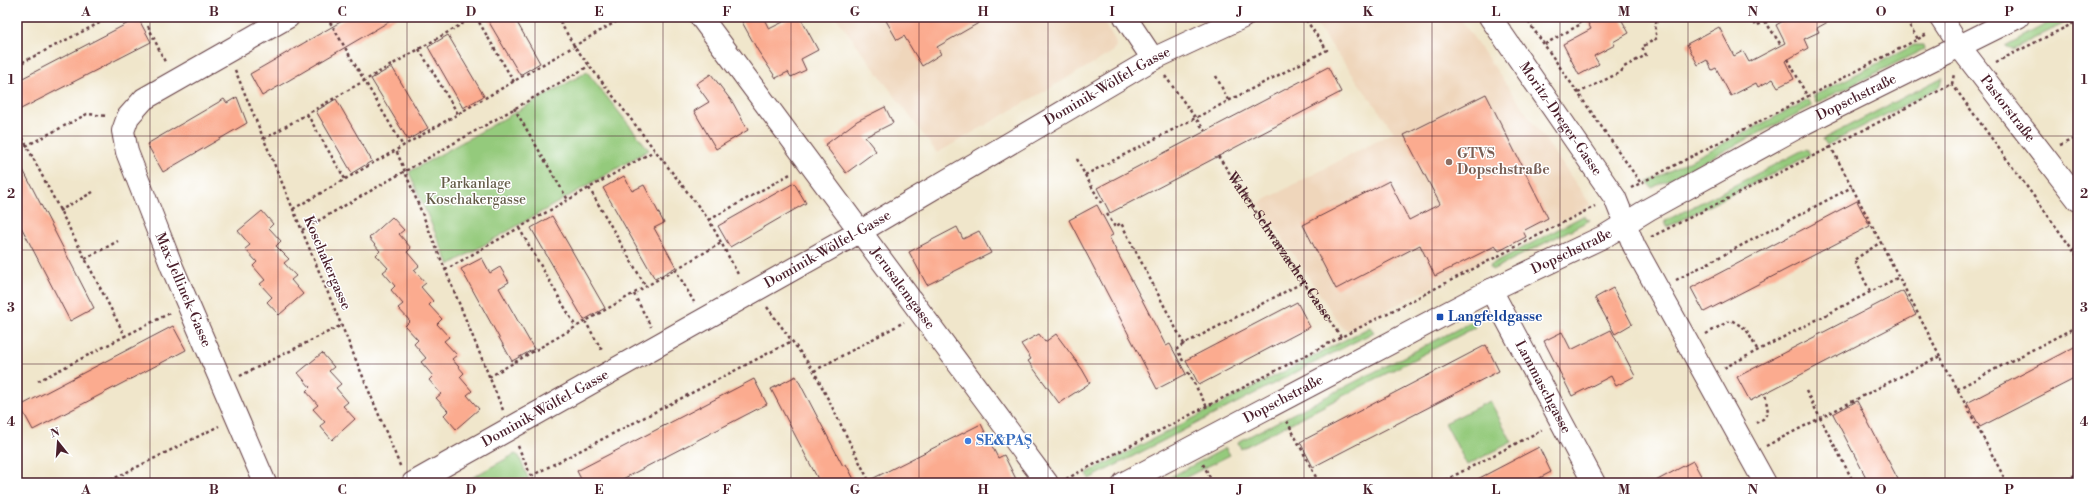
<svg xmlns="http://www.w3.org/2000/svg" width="2095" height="500" font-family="'Libre Bodoni',serif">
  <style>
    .built { fill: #efd6bb }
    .green { fill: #94ca7c; stroke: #6f7454 }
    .building { fill: #fbab8f }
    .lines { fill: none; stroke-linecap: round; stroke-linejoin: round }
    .minor-casing { stroke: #633d43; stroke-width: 24 }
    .path { stroke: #633d43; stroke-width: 2.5; stroke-dasharray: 3 3; stroke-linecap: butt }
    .minor { stroke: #fff; stroke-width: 22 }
    .grid { fill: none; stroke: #4a1f2b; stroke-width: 1; stroke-opacity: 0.55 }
    .education-dot { fill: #8d6e63; stroke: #fff; stroke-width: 1.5 }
    .transit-dot { fill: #1a4fb4; stroke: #fff; stroke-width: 1.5 }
    .shop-dot { fill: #3f7fe0; stroke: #fff; stroke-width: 1.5 }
    .labels { text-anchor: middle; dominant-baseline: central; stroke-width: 3; stroke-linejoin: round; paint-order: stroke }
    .street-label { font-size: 14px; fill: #4a1f2b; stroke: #fff }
    .education-label { font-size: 14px; font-weight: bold; fill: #785e54; stroke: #fff; text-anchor: start }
    .park-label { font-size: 14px; fill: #645b47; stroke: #fff }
    .transit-label { font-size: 14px; font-weight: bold; fill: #164399; stroke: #fff; text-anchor: start }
    .shop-label { font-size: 14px; font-weight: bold; fill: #366cbe; stroke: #fff; text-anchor: start }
    .neatline { fill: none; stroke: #4a1f2b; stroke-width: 1.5 }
    .grid-label { font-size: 13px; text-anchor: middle; font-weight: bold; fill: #4a1f2b }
  </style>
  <rect width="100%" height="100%" fill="#fff"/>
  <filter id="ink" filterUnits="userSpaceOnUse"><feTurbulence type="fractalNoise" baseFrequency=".025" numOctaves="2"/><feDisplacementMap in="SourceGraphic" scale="8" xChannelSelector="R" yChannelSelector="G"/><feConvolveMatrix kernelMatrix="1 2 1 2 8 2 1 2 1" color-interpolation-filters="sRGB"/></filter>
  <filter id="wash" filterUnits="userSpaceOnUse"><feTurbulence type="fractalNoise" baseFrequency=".012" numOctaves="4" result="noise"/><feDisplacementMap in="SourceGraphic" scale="16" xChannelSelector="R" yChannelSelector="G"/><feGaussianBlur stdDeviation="0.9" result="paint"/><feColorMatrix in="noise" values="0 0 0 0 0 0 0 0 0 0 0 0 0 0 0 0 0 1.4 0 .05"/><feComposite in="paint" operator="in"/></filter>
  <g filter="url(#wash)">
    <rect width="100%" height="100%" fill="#f0e6cb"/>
    <!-- built -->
    <path class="built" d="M836,17H1100L1115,40L1116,46L1111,53L937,153Z
      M1311,17H1459L1591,205L1348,330L1343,329L1259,203L1394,132Z"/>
    <!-- green -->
    <path class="green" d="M2059,17H2077L2013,49L2005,46Z
      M1914,45H1923L1924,49L1816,103L1813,96Z
      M587,72L649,150L449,265L409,172Z
      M1941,78H1943L1941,86L1827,145L1823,139Z
      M1808,100L1812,106L1652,188L1648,182Z
      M1807,148L1810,155L1667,227L1665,221Z
      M1583,216L1590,220L1492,270L1490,265Z
      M1475,320L1477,324L1474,328L1241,449L1238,442Z
      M1370,327L1374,332L1089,479L1087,473Z
      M1490,401L1512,442L1467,465L1445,423Z
      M1226,448L1230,455L1175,483H1159Z
      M515,454L519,456L530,483H462Z"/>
    <g id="blocks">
      <!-- building -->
      <path class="building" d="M349,17H397L262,96L250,74Z
        M486,17H514L540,63L520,75Z
        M751,17H763L769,29L793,17H800L818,50L801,59L806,70L791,77L788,72L776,78L758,51L742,22Z
        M884,17H989L937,47L941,54L922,66L904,36L897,40Z
        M1585,17H1620L1629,33L1613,42L1615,45L1594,56L1599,64L1579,75L1563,44L1591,29Z
        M1790,17H1837L1817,28L1819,32L1804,39L1808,48L1785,61L1794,79L1778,87L1773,79L1758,87L1756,83L1731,96L1716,68L1712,70L1707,60L1698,65L1687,44L1719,27L1734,56L1743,51L1749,62L1785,43L1776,25Z
        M138,18L151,42L17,111V81Z
        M448,35L484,96L463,108L428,47Z
        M392,67L428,128L408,140L371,79Z
        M1328,67L1341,92L1110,213L1097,188Z
        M711,74L733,103L748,130L716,149L694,111L709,102L696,84Z
        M1486,94L1548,218L1523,231L1526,237L1499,251L1495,246L1435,276L1420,245L1336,289L1303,225L1389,181L1409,220L1440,204L1404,135Z
        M237,97L247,123L163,172L147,144L224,99L227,103Z
        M336,99L372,161L352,173L316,111Z
        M885,107L893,123L865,137L876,151L846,173L825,145L857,121Z
        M17,158L94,308L70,321L17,219Z
        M624,176L632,191L644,185L664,223L654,228L676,267L655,279L603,188Z
        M794,183L806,203L730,247L718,226Z
        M1857,201L1870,226L1704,312L1691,288Z
        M1097,205L1113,235L1109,237L1140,296L1166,346L1170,344L1186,374L1157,389L1069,220Z
        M262,211L273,224L269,228L281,241L276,246L289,259L284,263L296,276L291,280L303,294L279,315L267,302L272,297L260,284L265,280L253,266L257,262L245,249L250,245L238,231Z
        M552,216L605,308L584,320L531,228Z
        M392,217L404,230L399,234L411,248L407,252L419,266L414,270L426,283L421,287L433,301L429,305L442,319L437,324L449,337L444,341L457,355L452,359L464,373L460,377L472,391L467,395L479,409L456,429L444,415L448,411L436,398L441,394L429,380L433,376L421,362L426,358L414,344L418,340L405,326L410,321L398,308L403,304L391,290L395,286L383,272L388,268L376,255L380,251L369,238Z
        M957,227L963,239L979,231L991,253L927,285L909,252Z
        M482,258L490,273L500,267L509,282L499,288L534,349L512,361L461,269Z
        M1613,288L1632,324L1615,334L1595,298Z
        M1903,291L1916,315L1750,401L1737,377Z
        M1297,302L1310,327L1199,385L1186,360Z
        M173,326L186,350L33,430L20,406Z
        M1611,330L1635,376L1616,386L1611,376L1572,396L1544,341L1562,332L1571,350Z
        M1039,334L1045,342L1056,334L1082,369L1090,383L1059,403L1028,361L1031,359L1021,344Z
        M1486,345L1499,371L1313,467L1300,442Z
        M2078,345V377L1980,427L1967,403Z
        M322,353L334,367L329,371L341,384L336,388L348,402L343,406L355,419L332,440L320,426L325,422L313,409L318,405L306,391L310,387L298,373Z
        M796,376L843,466L846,464L856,483H820L771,389Z
        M754,379L767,404L615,483H583L577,471Z
        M1857,401L1881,447L1900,483H1869L1833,414Z
        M981,424L998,458L1004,455L1018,483H864Z
        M1539,447L1551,472L1530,483H1470Z
        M1693,461L1705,483H1652Z"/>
    </g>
  </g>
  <g filter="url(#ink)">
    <use href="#blocks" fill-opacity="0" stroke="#633d43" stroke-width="1"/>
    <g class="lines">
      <defs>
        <g id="minor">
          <path id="s2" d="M701,17L1047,483"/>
          <path d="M1125,17L1153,59"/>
          <path id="s3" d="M1490,17L1615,198L1634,246L1765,483"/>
          <path id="s4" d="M1940,17L1959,46L2078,200"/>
          <path id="s5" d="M1491,290L1594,483"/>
          <path d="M265,483L172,267L127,152L123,131L128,117L144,99L288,17"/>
          <path id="s6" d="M413,483L861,231L1153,59L1243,17"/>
          <path id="s7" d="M1124,483L1491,290L1605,236L1649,209L1805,123L2018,17"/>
        </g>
      </defs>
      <!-- minor casing -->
      <use href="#minor" class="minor-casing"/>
      <!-- path -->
      <g class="path">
        <path d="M327,17L403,146"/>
        <path d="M476,17L514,82"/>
        <path d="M557,17L575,47L709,220L739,276"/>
        <path d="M1525,17L1640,182"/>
        <path d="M1752,17L1756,26L1773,17"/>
        <path d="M1765,21L1781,45"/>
        <path d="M148,26L166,64"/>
        <path d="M1918,39L1927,34"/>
        <path d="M1545,44L1581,24L1578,17"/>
        <path d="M419,49L458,114"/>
        <path d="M1788,59L1807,96"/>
        <path d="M1996,62L2078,21"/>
        <path d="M17,65L111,17"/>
        <path d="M235,70L401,468"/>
        <path d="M1165,76L1205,131"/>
        <path d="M1216,76L1228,100"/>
        <path d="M1952,84L2078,257"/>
        <path d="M1578,93L1621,72L1624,67L1646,55L1642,47L1657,38L1655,30L1657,17"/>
        <path d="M514,108L568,200"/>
        <path d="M307,114L345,179"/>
        <path d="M17,127L125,336L170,313"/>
        <path d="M264,139L474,17"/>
        <path d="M2060,145L2078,137"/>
        <path d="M26,146L87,114L107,116"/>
        <path id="s1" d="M1218,156L1341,337"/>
        <path d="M1077,159L1085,175L1327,50L1304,17"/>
        <path d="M1085,175L1101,203"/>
        <path d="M589,188L646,287"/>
        <path d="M1631,188L1918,39L1904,17"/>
        <path d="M293,209L396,150"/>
        <path d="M59,211L93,192"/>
        <path d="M1107,214L1115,227L1121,223L1184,344L1304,282"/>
        <path d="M709,220L792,173"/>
        <path d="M519,228L576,327"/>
        <path d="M302,230L589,66"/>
        <path d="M1651,237L1831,147"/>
        <path d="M85,259L118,241"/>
        <path d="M675,269L694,302"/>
        <path d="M445,270L654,151"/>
        <path d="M1676,280L1852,187"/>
        <path d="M1870,291L1854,260L1881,242"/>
        <path d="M634,294L651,327"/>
        <path d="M767,307L814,371L870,483"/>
        <path d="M585,321L603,352"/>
        <path d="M1706,334L1731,320L1746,329L1758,351"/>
        <path d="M1940,356L1831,147L1952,84L1954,74"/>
        <path d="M1183,361L1177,349L1184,344"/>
        <path d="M1724,368L1899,277"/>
        <path d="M814,371L904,322"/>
        <path d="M1188,372L1207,407"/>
        <path d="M240,376L342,325"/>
        <path d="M489,377L721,243"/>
        <path d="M38,381L125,336"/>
        <path d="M1957,389L2078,326"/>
        <path d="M1806,391L1854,483"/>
        <path d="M503,410L396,150L624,17"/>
        <path d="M1287,421L1319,483"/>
        <path d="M1756,423L1763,419L1768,412L1765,393"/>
        <path d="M518,446L534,483"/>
        <path d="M1766,446L1940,356L2007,483"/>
        <path d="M1203,464L1213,483"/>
        <path d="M531,476L792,341"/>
        <path d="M1066,479L1595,206"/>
        <path d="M105,483L219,426"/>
        <path d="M1440,483L1542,430"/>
        <path d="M2062,483L2078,473"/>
      </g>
      <!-- minor -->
      <use href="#minor" class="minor"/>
    </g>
  </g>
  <!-- grid -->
  <path class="grid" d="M150,17V483M278,17V483M407,17V483M535,17V483M663,17V483M791,17V483M919,17V483M1048,17V483M1176,17V483M1304,17V483M1432,17V483M1560,17V483M1688,17V483M1817,17V483M1945,17V483M17,136H2078M17,250H2078M17,364H2078"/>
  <!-- markers -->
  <circle class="education-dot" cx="1449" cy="162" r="4"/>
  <rect class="transit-dot" x="1436" y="313" width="8" height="8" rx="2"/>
  <circle class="shop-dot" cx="968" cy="441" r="4"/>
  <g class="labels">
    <!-- street labels -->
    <g class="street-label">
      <text stroke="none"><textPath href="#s6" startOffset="800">Dominik-Wölfel-Gasse</textPath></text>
      <text stroke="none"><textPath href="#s7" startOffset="828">Dopschstraße</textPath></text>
      <text stroke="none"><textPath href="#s4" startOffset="114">Pastorstraße</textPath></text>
      <text stroke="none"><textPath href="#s3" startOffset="124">Moritz-Dreger-Gasse</textPath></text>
      <text stroke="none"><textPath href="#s1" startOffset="110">Walter-Schwarzacher-Gasse</textPath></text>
      <text stroke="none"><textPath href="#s6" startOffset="476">Dominik-Wölfel-Gasse</textPath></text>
      <text stroke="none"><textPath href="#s7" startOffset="504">Dopschstraße</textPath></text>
      <text transform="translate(327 263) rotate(67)">Koschakergasse</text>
      <text stroke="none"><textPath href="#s2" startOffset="338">Jerusalemgasse</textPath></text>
      <text transform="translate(183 290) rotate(67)">Max-Jellinek-Gasse</text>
      <text stroke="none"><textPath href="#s5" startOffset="110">Lammaschgasse</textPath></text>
      <text stroke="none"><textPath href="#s7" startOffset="180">Dopschstraße</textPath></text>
      <text stroke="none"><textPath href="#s6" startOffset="152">Dominik-Wölfel-Gasse</textPath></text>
    </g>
    <!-- education labels -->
    <g class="education-label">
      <text x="1457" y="154">GTVS<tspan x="1457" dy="16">Dopschstraße</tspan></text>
    </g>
    <!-- park labels -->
    <g class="park-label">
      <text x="476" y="184">Parkanlage<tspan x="476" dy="16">Koschakergasse</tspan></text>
    </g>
    <!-- transit labels -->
    <g class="transit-label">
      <text x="1448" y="317">Langfeldgasse</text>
    </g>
    <!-- shop labels -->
    <g class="shop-label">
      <text x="976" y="441">SE&amp;PAŞ</text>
    </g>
  </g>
  <!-- margin -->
  <rect width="2095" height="500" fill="none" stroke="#fff" stroke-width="44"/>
  <!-- north arrow -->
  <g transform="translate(58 442) rotate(343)" stroke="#ffffff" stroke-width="3" paint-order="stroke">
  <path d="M0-3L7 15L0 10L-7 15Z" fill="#4a1f2b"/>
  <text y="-6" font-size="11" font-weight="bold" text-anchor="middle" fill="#4a1f2b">N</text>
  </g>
  <rect x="22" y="22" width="2051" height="456" class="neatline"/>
  <g class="grid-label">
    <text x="86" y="16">A</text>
    <text x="214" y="16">B</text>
    <text x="342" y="16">C</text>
    <text x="471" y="16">D</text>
    <text x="599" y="16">E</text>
    <text x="727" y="16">F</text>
    <text x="855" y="16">G</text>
    <text x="983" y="16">H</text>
    <text x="1112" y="16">I</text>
    <text x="1240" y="16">J</text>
    <text x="1368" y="16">K</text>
    <text x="1496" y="16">L</text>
    <text x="1624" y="16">M</text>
    <text x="1753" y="16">N</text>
    <text x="1881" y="16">O</text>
    <text x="2009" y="16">P</text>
    <text x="11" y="84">1</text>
    <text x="2084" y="84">1</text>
    <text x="11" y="198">2</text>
    <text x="2084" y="198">2</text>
    <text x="11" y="312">3</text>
    <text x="2084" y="312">3</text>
    <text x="11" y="426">4</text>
    <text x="2084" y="426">4</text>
    <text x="86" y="494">A</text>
    <text x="214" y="494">B</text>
    <text x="342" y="494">C</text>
    <text x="471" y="494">D</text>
    <text x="599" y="494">E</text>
    <text x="727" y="494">F</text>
    <text x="855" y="494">G</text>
    <text x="983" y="494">H</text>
    <text x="1112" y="494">I</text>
    <text x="1240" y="494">J</text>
    <text x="1368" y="494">K</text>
    <text x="1496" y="494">L</text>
    <text x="1624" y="494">M</text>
    <text x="1753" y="494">N</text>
    <text x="1881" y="494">O</text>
    <text x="2009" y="494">P</text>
  </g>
</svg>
